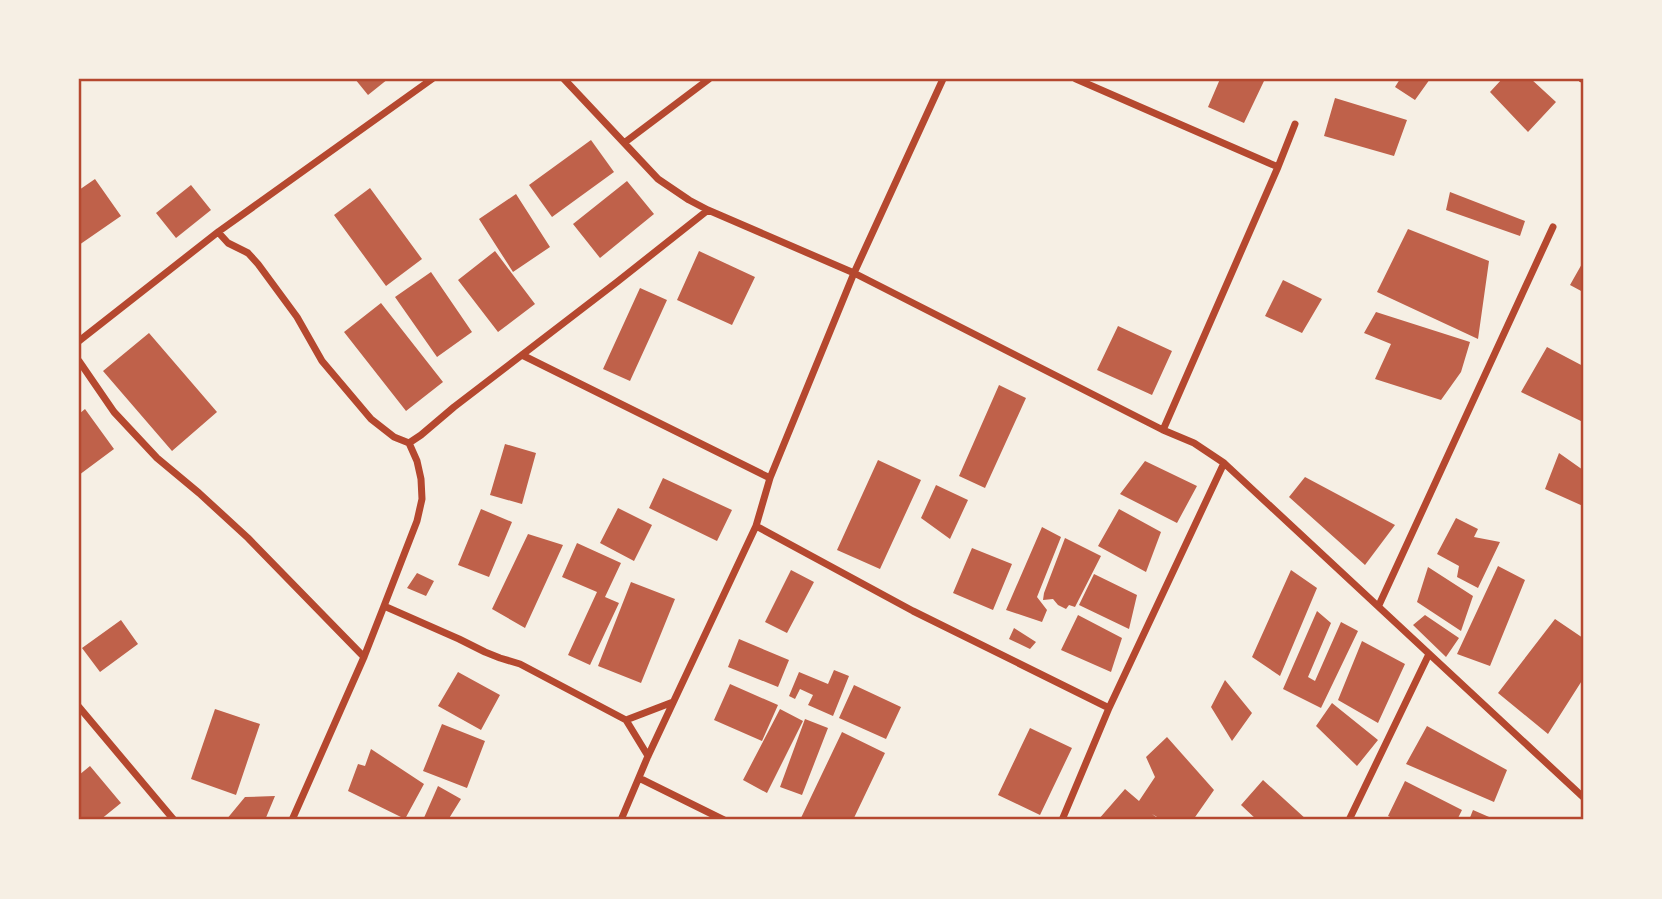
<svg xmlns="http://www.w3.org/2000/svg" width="1662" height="899" font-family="Roboto,sans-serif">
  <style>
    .building { fill: #bf614a }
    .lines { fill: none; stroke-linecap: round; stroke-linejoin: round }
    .minor { stroke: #b5482f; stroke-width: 7 }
    .neatline { fill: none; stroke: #b5482f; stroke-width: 2.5 }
  </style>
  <rect width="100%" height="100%" fill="#f6efe4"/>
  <!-- building -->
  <path class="building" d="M355,79H388L368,95Z
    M1220,79H1260L1264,81L1244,123L1208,107Z
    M1400,79H1430L1415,100L1395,87Z
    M1502,79H1531L1556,102L1528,132L1490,92Z
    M1335,98L1407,120L1394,156L1324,136Z
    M591,140L614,172L552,217L529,185Z
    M95,179L121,216L79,245V190Z
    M627,181L654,214L600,258L573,224Z
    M191,185L211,210L176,238L156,213Z
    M370,188L422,259L386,286L334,215Z
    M1450,192L1525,221L1520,236L1446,210Z
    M516,194L550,247L513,272L479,219Z
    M1408,229L1489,261L1478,339L1377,292Z
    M495,251L535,304L498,332L458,280Z
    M699,251L755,277L732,325L677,300Z
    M1583,262V292L1570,285Z
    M431,272L472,332L437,357L395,297Z
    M1283,280L1322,299L1302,333L1265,316Z
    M640,288L667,300L630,381L603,369Z
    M381,303L443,382L406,411L344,332Z
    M1376,312L1470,342L1461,372L1441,400L1375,379L1391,344L1364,333Z
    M1118,326L1172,351L1152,395L1097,370Z
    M149,333L217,412L172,451L103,371Z
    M1547,347L1583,366V422L1521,392Z
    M999,385L1026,398L985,488L959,476Z
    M85,409L114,449L79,475V414Z
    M505,444L536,453L522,504L490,495Z
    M1559,453L1583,470V506L1545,489Z
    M878,460L921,480L880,569L837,550Z
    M1145,461L1197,486L1177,523L1120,494Z
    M1305,477L1395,525L1365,565L1289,497Z
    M663,478L732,510L717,541L649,508Z
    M936,485L968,500L950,539L921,518Z
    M618,508L652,525L634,561L600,543Z
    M481,509L512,522L489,577L458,565Z
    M1119,509L1161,532L1146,572L1098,546Z
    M1456,518L1478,529L1474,537L1500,542L1478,588L1457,577L1459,566L1437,554Z
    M1042,527L1061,537L1037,597L1047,610L1042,622L1006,610Z
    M528,534L563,545L525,628L492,609Z
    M1065,538L1101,556L1075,607L1069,605L1066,609L1058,605L1053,599L1043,600L1044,593Z
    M577,543L621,563L605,597L619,603L590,665L568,655L597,592L562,577Z
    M972,548L1012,564L993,610L953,593Z
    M1498,566L1525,580L1490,666L1457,654Z
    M1428,567L1473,596L1461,631L1417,602Z
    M791,570L814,582L787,633L765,622Z
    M1291,570L1317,588L1280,676L1252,657Z
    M417,573L434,581L426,596L407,588Z
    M1094,574L1137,595L1129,629L1079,605Z
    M631,582L675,599L641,683L598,666Z
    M1317,611L1331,623L1308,677L1315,681L1341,622L1358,631L1321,708L1283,689Z
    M1078,615L1122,638L1111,672L1061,650Z
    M1425,615L1459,638L1446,657L1413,625Z
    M1555,619L1583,638V679L1548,734L1498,693Z
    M121,620L138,644L100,672L82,648Z
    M1014,628L1036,642L1030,649L1009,639Z
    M739,639L789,660L778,687L728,667Z
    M1362,641L1405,664L1378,723L1338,700Z
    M834,670L849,676L833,716L808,705L813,695L800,689L795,699L789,696L799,672L828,684Z
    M458,672L500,695L481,730L438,706Z
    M1225,680L1252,713L1232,741L1211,707Z
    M730,684L778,705L762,741L714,720Z
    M854,685L901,707L886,739L839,718Z
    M1332,703L1378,740L1357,766L1316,726Z
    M215,709L260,724L236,795L191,779Z
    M780,709L803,721L767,793L743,780Z
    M805,719L828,728L802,795L780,787Z
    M442,724L485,741L467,788L423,771Z
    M1427,726L1507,770L1494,802L1406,764Z
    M1030,728L1072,748L1040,815L998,795Z
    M842,732L885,753L853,820H800Z
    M1167,737L1214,790L1193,820H1162L1152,814L1160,820H1098L1125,789L1139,801L1155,777L1146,757Z
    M371,749L424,784L405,819L348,791L358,764L365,766Z
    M90,766L121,803L100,820H79V775Z
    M1263,780L1307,820H1257L1241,805Z
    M1405,781L1462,810L1457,820H1397L1388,816Z
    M438,786L461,799L448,820H423Z
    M275,796L265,820H226L245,797Z
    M1473,810L1496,820H1469Z"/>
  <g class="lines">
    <!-- minor -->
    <path class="minor" d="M564,79L658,179L689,200L708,210L854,273L1163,430L1194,443L1224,463L1583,797
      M1076,79L1278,167
      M1582,79H1583
      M624,143L709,79
      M218,232L228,243L248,253L258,264L297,317L322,361L371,419L394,437L409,443L421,435L454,407L617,282L708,210
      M79,341L218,232L432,79
      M522,355L770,478
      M79,361L114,412L157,458L199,493L248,538L364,657
      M1163,430L1278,167L1295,124
      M756,526L913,611L1109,708
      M1379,605L1553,227
      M384,606L417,521L422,499L421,479L417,461L409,443
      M79,707L174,820
      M626,720L673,702
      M639,778L724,820
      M292,820L364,657L384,606L459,639L485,652L500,658L520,664L626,720L648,756
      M621,820L648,756L756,526L770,478L854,273L943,79
      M1062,820L1109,708L1224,463
      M1349,820L1429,654"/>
  </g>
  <!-- border -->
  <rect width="1662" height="899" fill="none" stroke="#f6efe4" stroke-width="161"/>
  <rect x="80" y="80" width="1502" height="738" class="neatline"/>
</svg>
